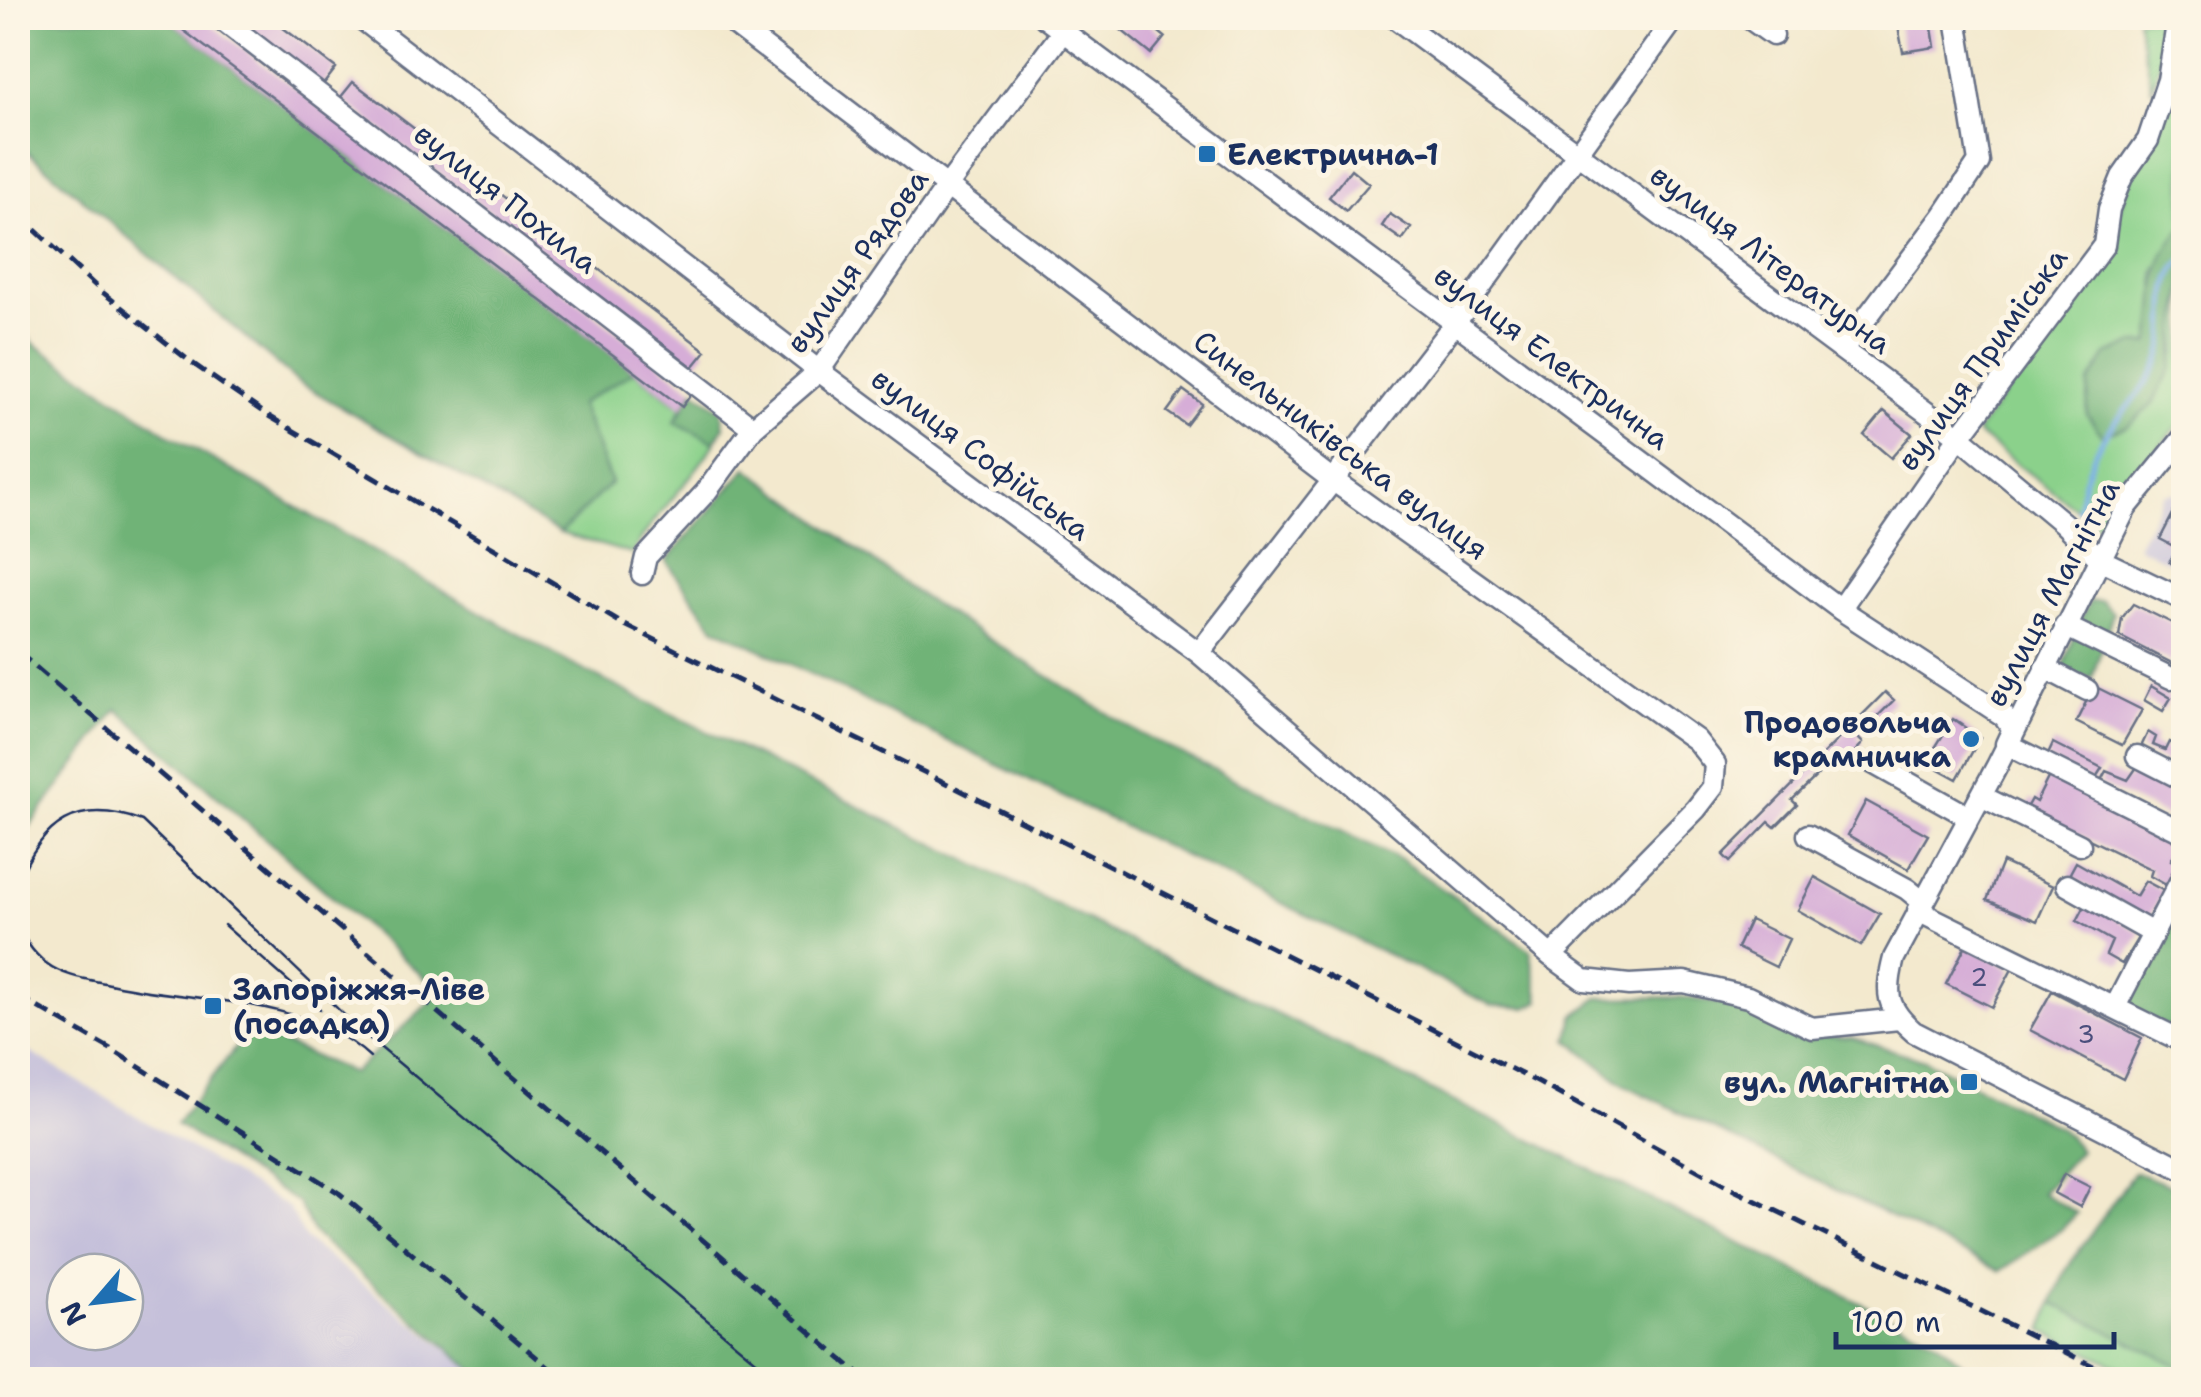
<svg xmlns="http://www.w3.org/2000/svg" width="2201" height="1397" font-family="'Shantell Sans',sans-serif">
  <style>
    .industrial { fill: #c5c0da; fill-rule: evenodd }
    .green { fill: #8bd18b; stroke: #538074; stroke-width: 2.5 }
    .forest { fill: #70b377; stroke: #46716a; stroke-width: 2.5 }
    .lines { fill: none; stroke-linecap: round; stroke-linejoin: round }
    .stream { stroke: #77aee6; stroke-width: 5 }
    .building { fill: #d6add7 }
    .minor-casing { stroke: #677085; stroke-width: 25 }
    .minor { stroke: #fff; stroke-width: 20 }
    .tram { stroke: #1b2f5e; stroke-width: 2.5 }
    .rail { stroke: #1b2f5e; stroke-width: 5; stroke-dasharray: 15 8; stroke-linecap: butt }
    .poi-dot { fill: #1f6fb2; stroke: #fcf5e5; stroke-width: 4 }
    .labels { text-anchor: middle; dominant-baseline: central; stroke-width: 10; stroke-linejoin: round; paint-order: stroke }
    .number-label { font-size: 25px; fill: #4a4e7c }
    .poi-label { font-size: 30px; font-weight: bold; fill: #1b2f5e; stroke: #fcf5e5; text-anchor: start }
    .street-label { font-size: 30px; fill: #1b2f5e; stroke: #fcf5e5 }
  </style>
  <rect width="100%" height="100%" fill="#fcf5e5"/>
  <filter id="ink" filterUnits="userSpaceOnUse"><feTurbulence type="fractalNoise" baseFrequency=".01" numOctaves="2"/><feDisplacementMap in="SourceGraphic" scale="20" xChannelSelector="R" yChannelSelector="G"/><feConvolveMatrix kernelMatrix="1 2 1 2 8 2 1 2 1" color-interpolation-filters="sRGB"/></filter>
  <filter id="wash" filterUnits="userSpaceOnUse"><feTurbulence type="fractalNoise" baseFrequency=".0048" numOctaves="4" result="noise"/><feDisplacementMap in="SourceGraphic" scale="40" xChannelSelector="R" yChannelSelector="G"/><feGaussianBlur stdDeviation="2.25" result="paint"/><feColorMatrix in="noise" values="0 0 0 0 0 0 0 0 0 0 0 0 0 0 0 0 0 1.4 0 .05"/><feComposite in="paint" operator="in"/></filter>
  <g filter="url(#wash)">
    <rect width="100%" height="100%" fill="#f3e9ce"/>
    <!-- industrial -->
    <path class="industrial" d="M2183,492V570L2137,546L2164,494Z
      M18,1045L288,1207L306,1240L485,1379H18ZM65,1272H125V1332H65Z"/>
    <!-- green -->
    <path class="green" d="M2137,18H2172L2152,90Z
      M2183,26V227L2155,272L2156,316L2149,344L2152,405L2176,353L2177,323L2183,285V420L2116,497L2100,527L1976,433L2115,242V221Z
      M634,371L682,407L675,422L715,442C691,482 655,513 632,554L560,533L611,483L580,404Z
      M2052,1303L2183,1368V1379H2145L2043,1331Z"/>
    <!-- forest -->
    <path class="forest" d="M18,18H167L634,371L580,404L611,483L560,533L298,382L18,144Z
      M2183,227V285L2172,367L2152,405L2128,426L2102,435L2087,415L2089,383L2107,355L2133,344H2149C2161,297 2145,266 2183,227Z
      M18,325L33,343L170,435L571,664L1933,1339L1981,1379H484L314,1234L298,1203L176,1124L250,1029L353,1073L441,992L117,709L18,842Z
      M694,390L722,410L724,427L715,442L675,422Z
      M747,468L925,599L1137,732L1401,860L1530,950L1540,1001L1526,1008L1491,1005L714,627L666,561Z
      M2090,601H2102L2113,613L2092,678L2061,674L2079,622Z
      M2183,874L2184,973L2178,983L2183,987V1035L2124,1006Z
      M1680,997L1736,1006L1794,1033L1853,1038L1925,1060L2060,1128L2080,1150L2042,1193L2077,1213L2062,1229L2000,1271L1623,1084L1568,1040L1574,1016L1598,998Z
      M2134,1172L2183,1190V1368L2052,1303L2065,1271Z"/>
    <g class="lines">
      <!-- stream -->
      <path class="stream" d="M2078,510C2082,487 2087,465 2100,444C2117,415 2144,393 2159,362C2174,329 2154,285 2184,259"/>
    </g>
    <g id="blocks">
      <!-- building -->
      <path class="building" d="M167,18H202L694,390L682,407Z
        M233,18H270L336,68L322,86Z
        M1112,18H1142L1165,37L1151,54L1110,21Z
        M1931,21L1935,47L1903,52L1898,26Z
        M353,82L706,351L693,367L340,98Z
        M1351,169L1369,184L1346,211L1329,197Z
        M1390,214L1411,228L1402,240L1382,226Z
        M1183,390L1202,404L1186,425L1167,412Z
        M1884,411L1912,434L1891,458L1864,435Z
        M2184,506V570L2169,562L2177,548L2160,539L2176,508L2181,511Z
        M2133,604L2184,629V653L2178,666L2119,636L2122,618Z
        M2094,686L2142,710L2122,745L2076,722Z
        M2151,686L2171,698L2163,711L2144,700Z
        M1885,692L1894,700L1857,737L1863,743L1845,762L1838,755L1792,800L1797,805L1775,827L1769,822L1730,862L1723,855Z
        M1953,719L1980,738L1957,779L1926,762Z
        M2148,732L2156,737L2153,745L2165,750L2169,742L2184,749V773L2140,749Z
        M2053,743L2102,768L2093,782L2046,758Z
        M2137,767L2184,790V825L2099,784L2106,771L2128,780Z
        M2050,774L2182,840L2171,860L2179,865L2168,886L2150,876L2152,870L2026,808L2031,799L2036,802Z
        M1866,801L1928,835L1908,869L1848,835Z
        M2002,862L2053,886L2037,921L1987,900Z
        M2076,862L2136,896L2145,881L2164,891L2146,921L2069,875Z
        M1815,877L1880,914L1861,946L1798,910Z
        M2087,902L2141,933L2122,964L2106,955L2112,941L2077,921Z
        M1750,920L1789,939L1776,967L1737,948Z
        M1966,945L2012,969L1992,1007L1946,984Z
        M2052,991L2142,1038L2123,1079L2030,1030Z
        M2064,1174L2090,1187L2080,1207L2054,1193Z"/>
    </g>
  </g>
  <g filter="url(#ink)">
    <use href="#blocks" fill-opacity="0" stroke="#677085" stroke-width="2.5"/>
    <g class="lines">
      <defs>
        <path id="minor" d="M220,18L753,428
          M361,18L819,371L1199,653L1551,956L1584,980L1629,985L1684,982L1748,997L1812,1028L1899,1019
          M726,18L1334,481L1696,740L1715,764L1713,787L1696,809L1551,956
          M1045,18L1840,609L2004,716L2013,729L2006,744
          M1395,18L1961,438L2063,523L2101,560L2184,600
          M1749,18L1773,35
          M1843,349L1943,216L1979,162L1956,18
          M2184,437L2126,508L1997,766L1894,958C1885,993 1886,1008 1914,1032L2184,1170
          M642,574L646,557L706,492L753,428L819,371L948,185L1073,18
          M1840,609L1952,447L2104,245L2109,209L2122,177L2148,140L2168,80L2178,18
          M2065,626L2171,678
          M1199,653L1455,323L1675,18
          M2045,668L2087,690
          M2006,744L2184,833
          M2137,756L2184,780
          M1873,763L1969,817
          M1981,796L2080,845
          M1808,835L1907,889L1923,902L1918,911L2184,1042
          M2067,885L2151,932
          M2115,1007L2184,874"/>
      </defs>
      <!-- minor casing -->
      <use href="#minor" class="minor-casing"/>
      <!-- minor -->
      <use href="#minor" class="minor"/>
      <!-- tram -->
      <path class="tram" d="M18,883C42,822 78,797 142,821L363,1033L779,1380
        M18,919C21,936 32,952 46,963C63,976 85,979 105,983C191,1004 300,993 370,1057
        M224,925L320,1009"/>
      <!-- rail -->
      <path class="rail" d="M18,214L101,291L192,363L267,415L623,624L954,787L1539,1083L1734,1190L2122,1380
        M18,652L866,1380
        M18,996L114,1051L339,1193L564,1380"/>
    </g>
  </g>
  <!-- markers -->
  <g class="poi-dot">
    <rect x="1197" y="144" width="20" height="20" rx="5"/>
    <circle cx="1971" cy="739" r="10"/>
    <rect x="203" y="996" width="20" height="20" rx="5"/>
    <rect x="1959" y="1072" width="20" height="20" rx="5"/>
  </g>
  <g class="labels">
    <!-- number labels -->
    <g class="number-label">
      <text x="1979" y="977">2</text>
      <text x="2086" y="1034">3</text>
    </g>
    <!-- poi labels -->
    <g class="poi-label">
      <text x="1227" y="154">Електрична-1</text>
      <text x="1951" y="722" text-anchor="end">Продовольча<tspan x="1951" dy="34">крамничка</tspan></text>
      <text x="233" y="989">Запоріжжя-Ліве<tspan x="233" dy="34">(посадка)</tspan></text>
      <text x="1949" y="1082" text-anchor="end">вул. Магнітна</text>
    </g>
    <!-- street labels -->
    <g class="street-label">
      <text transform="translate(506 198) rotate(38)">вулиця Похила</text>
      <text transform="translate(1771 259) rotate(37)">вулиця Літературна</text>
      <text transform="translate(857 261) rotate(-54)">вулиця Рядова</text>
      <text transform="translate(1552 357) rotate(37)">вулиця Електрична</text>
      <text transform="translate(1982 359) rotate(-54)">вулиця Приміська</text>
      <text transform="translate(1341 445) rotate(37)">Синельниківська вулиця</text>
      <text transform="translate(981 454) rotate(37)">вулиця Софійська</text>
      <text transform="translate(2052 593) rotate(-62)">вулиця Магнітна</text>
    </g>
  </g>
  <!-- margin -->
  <rect width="2201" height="1397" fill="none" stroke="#fcf5e5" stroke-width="60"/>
  <!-- north arrow -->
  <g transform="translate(95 1302) rotate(242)"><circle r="48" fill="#fcf5e5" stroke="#a2a6af" stroke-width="2.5"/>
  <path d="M0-8L18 38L0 25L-18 38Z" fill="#1f6fb2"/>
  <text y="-15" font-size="28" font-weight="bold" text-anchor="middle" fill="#1b2f5e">N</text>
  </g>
  <!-- scale -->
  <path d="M1836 1332v15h278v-15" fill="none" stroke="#1b2f5e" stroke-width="5"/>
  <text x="1851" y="1332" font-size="30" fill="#1b2f5e" stroke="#fcf5e5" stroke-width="8" paint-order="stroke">100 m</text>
</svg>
